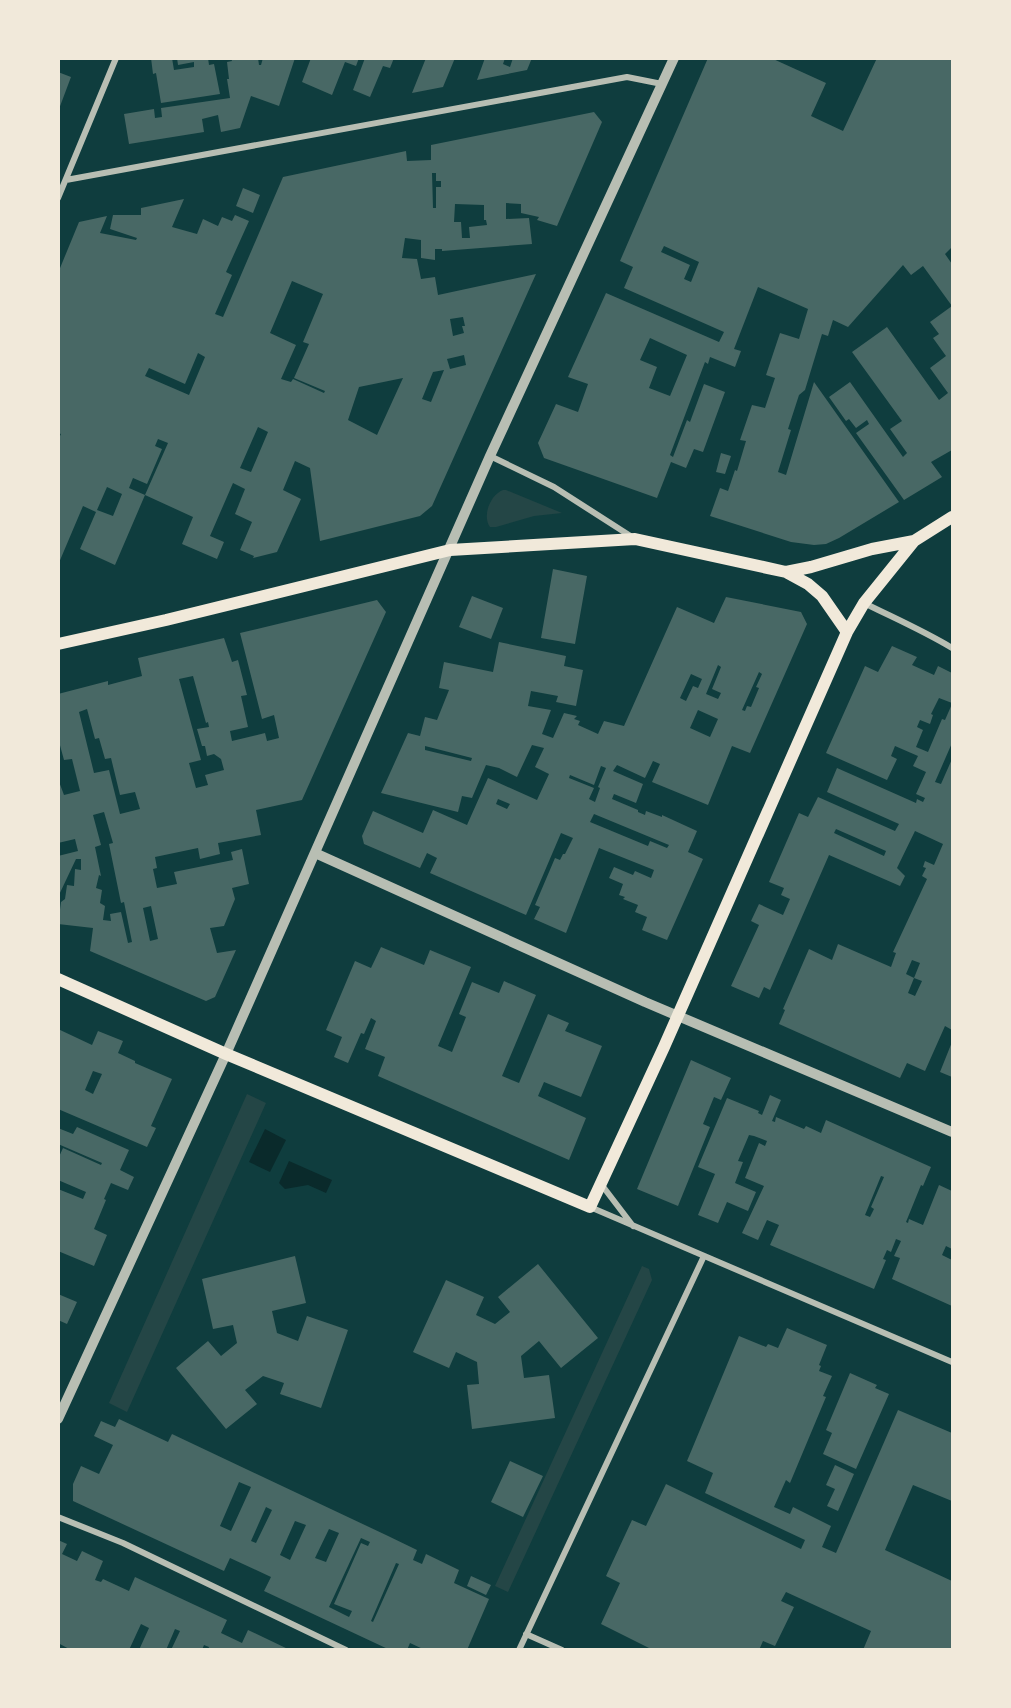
<svg xmlns="http://www.w3.org/2000/svg" width="1011" height="1708" font-family="Rubik,sans-serif">
  <style>
    .green { fill: #244646 }
    .water { fill: #0a2a2b }
    .building { fill: #486865; fill-rule: evenodd }
    .lines { fill: none; stroke-linecap: round; stroke-linejoin: round }
    .minor { stroke: #b8beb3; stroke-width: 6 }
    .tertiary { stroke: #b8beb3; stroke-width: 10 }
    .secondary { stroke: #f1e9da; stroke-width: 12 }
  </style>
  <rect width="100%" height="100%" fill="#0f3d3e"/>
  <!-- green -->
  <path class="green" d="M503,490H506L562,513L534,516L496,527H490C482,516 490,495 503,490Z
    M247,1094L266,1103L127,1412L109,1403Z
    M642,1266L649,1269L652,1280L508,1592L495,1586Z"/>
  <!-- water -->
  <path class="water" d="M265,1129L286,1140L270,1172L249,1162Z
    M289,1161L332,1180L326,1193L308,1185L285,1189L279,1183Z"/>
  <!-- building -->
  <path class="building" d="M151,58H172L174,70L194,67V62L178,65L177,58H208L209,65L214,64L220,94L161,103L156,73L153,74Z
    M231,58H258L259,65H261L263,58H295L279,106L251,96L240,128L221,132L218,115L202,119L204,132L129,144L124,114L154,109L155,118L162,117L161,108L230,98L227,79H229L227,62L232,61Z
    M311,58H359L356,66L345,62L332,95L302,82Z
    M365,58H394L390,68L383,66L370,97L353,90Z
    M426,58H455L443,87L412,93Z
    M485,58H505L503,64L510,67L513,58H532L527,70L477,80Z
    M708,58H771L826,83L811,116L843,131L877,58H952V247L945,254L952,264V306L923,266L911,275L903,265L848,327L833,320L828,336L822,334L805,390L799,395L788,429L791,430L778,472L786,475L814,382L899,502L839,538L826,544L814,545L791,542L710,516L720,488L728,491L735,470L737,471L746,441L740,440L752,405L765,408L775,378L766,375L780,333L799,339L808,309L758,287L734,349L741,351L735,367L710,357L708,364L705,362L670,455L673,457L687,420L690,422L704,384L725,392L703,452L694,449L686,468L671,462L657,498L544,458L538,443L556,404L578,412L588,384L568,377L606,293L719,342L724,332L624,288L633,267L620,261ZM664,246L699,262L691,282L684,279L690,265L661,252ZM650,338L687,355L670,396L649,388L657,367L640,360Z
    M58,72L71,77L59,109H58Z
    M594,112L602,122L557,226L537,220L539,217L521,213V204L506,203V219L529,218L532,244L442,251V249H435V260L421,258V240L405,238L402,258L417,259L421,279L435,277L438,295L536,274L432,506L420,516L320,541L310,468L295,461L283,490L301,499L277,552L253,558L254,556L240,550L252,522L235,514L245,489L233,483L210,536L224,542L217,559L182,544L193,517L145,495L115,565L80,549L96,512L83,506L58,565V440L61,434L58,433V273L79,222L107,216L100,233L136,240L137,238L110,229L113,215H141V208L184,199L172,227L197,234L203,219L218,226L222,217L232,221L235,215L249,221L226,272L232,275L215,314L223,317L283,177L406,151L407,161L431,160V145ZM432,173H436V181H441V187H436V208H433ZM455,204L484,205V220H486L487,225L469,227L470,238H462L461,222H454ZM292,281L323,294L303,342L309,344L294,378L325,391L324,393L293,379L291,382L281,379L296,345L270,333ZM463,317L465,326H462L464,333L453,336L450,319ZM198,353L205,357L189,395L145,376L149,368L185,384ZM464,355L466,365L450,369L447,359ZM444,370L431,402L422,399L433,372ZM403,378L377,435L348,420L359,387ZM258,427L268,432L251,472L240,468ZM158,439L168,443L145,495L129,488L133,478L147,484L162,449L155,446ZM107,487L122,494L113,516L97,510Z
    M243,188L260,195L253,213L236,206Z
    M952,306V450L931,462L942,477L904,500L856,433L869,424L867,420L856,428L849,419L846,421L829,397L850,382L903,457L907,453L890,429L902,421L852,352L887,327L939,400L948,393L930,368L946,356L933,338L939,334L930,322Z
    M721,453L731,456L725,474L716,472Z
    M553,569L587,576L575,644L541,638Z
    M472,596L503,608L491,639L459,627Z
    M726,597L801,612L807,624L750,753L732,746L708,805L652,782L660,764L653,761L645,778L617,765L613,771L643,784L636,803L614,794L612,799L638,810V812L645,815L646,811L662,817V815L697,831L688,852L703,859L667,940L642,930L647,917L635,912L638,905L623,899L625,897L619,895L623,884L609,878L614,867L633,875L635,871L651,878L654,870L599,848L566,933L534,919L540,907L535,905L555,858L560,860L563,854H565L573,838L561,833L526,915L430,873L437,858L427,853L420,868L364,844L362,836L373,811L423,833L433,810L467,825L488,778L537,800L549,774L535,767L544,748L532,745L517,777L499,768L486,765L472,798L462,796L458,812L381,793L408,733L420,736L425,717L437,720L449,690L439,688L444,662L493,672L499,642L566,656L564,666L583,670L576,706L556,702L558,696L531,691L528,706L551,710L542,734L553,738L564,713L577,716L574,719L580,721L578,725L598,734L604,721L624,726L677,607L714,623ZM718,665L721,667L712,689L721,693L718,699L706,694ZM759,672L762,674L756,687L759,688L751,707L747,706L745,711L742,710ZM691,674L702,679L698,688L693,686L686,701L680,698ZM698,710L718,719L710,737L690,728ZM425,746L472,758L471,761L425,750ZM601,766L606,768L598,787L600,788L595,802L589,799L594,788L569,778L570,775L594,785ZM498,799L510,804L507,809L496,804ZM594,814L669,845L667,848L650,841L648,846L590,822Z
    M377,600L386,612L302,800L256,810L261,835L218,843L220,854L200,859L198,848L155,857L157,868L153,869L157,888L177,884L174,872L233,860L231,852L242,849L249,884L232,888L235,899L224,926L210,928L217,953L236,950L215,997L206,1001L90,951L93,928L58,924L61,902L65,899L67,885L74,886L75,869L81,870V859H76L58,897V856L78,851L75,839L58,843V779L64,795L80,791L72,759L64,760L58,738V694L108,681V685L142,676L138,658L224,638L232,662L238,660L247,695L241,696L248,727L230,731L232,741L265,733L267,741L279,738L274,715L262,719L240,633ZM193,676L206,723L208,722L209,727L197,729L202,746H205L207,756L214,754L221,759L224,770L205,775L208,785L196,788L189,763L201,760L179,679ZM87,709L95,739L99,738L105,759L111,758L120,795L135,792L140,809L120,814L109,770L94,773L79,712ZM104,812L113,843L109,844L121,903L124,902L132,942L128,943L121,912L110,914L111,921L103,920L105,906L100,903L102,890L96,888L99,875L101,876L95,847L101,845L93,815ZM151,906L158,939L150,941L143,908Z
    M892,646L917,657L912,665L934,675L938,666L952,673V703L939,698L931,714L933,715L930,724L920,720L917,727L923,730L916,747L928,752L942,719L945,720L952,704V743L935,782L941,784L952,759V1030L945,1026L925,1071L907,1063L900,1078L779,1024L785,1010L783,1009L809,949L832,960L838,944L891,967L896,953L893,952L927,879L922,876L926,868L923,867L925,861L934,865L943,844L915,831L897,868L905,876L900,886L829,855L770,990L764,987L759,998L731,986L759,925L751,921L759,904L783,915L790,899L781,895L784,888L769,882L799,813L808,817L818,797L895,831L899,824L827,792L837,768L916,803L917,799L923,802L925,798L916,794L926,772L913,766L918,756L895,746L891,756L897,759L887,780L826,753L865,666L878,672ZM836,829L886,851L884,856L834,833ZM912,960L920,963L914,978L906,974ZM914,978L922,981L915,996L908,993Z
    M381,947L424,965L430,950L471,967L438,1046L452,1052L466,1017L459,1014L472,982L499,993L504,981L536,995L502,1076L519,1083L548,1014L569,1023L565,1031L602,1046L581,1097L544,1082L538,1096L586,1118L569,1160L378,1076L385,1057L365,1049L376,1021L371,1018L364,1034L361,1033L348,1063L334,1057L342,1037L326,1030L355,961L371,968Z
    M58,1029L92,1045L98,1031L123,1041L118,1053L135,1061V1063L172,1079L151,1126L156,1128L147,1147L58,1109ZM93,1071L102,1074L93,1094L85,1090Z
    M952,1042V1077L940,1072Z
    M691,1060L731,1078L721,1100L714,1097L703,1124L710,1127L678,1206L637,1189Z
    M770,1095L781,1100L772,1121L775,1122L776,1117L804,1129L806,1126L821,1133L826,1120L931,1167L923,1186L921,1185L906,1222L908,1223L909,1219L923,1225L939,1185L952,1191V1220L951,1224L952,1225V1249L946,1246L942,1255L952,1260V1306L892,1279L900,1258L894,1256L901,1241L896,1239L891,1252L887,1250L883,1259L886,1260L874,1289L770,1245L779,1225L767,1220L758,1240L742,1233L764,1186L745,1178L759,1143L765,1146L767,1141L754,1136L749,1135L738,1161L743,1162L735,1183L756,1192L748,1211L727,1202L718,1223L698,1215L715,1174L698,1167L727,1098L759,1111L758,1113L762,1115ZM881,1176L884,1177L871,1207L874,1209L870,1217L865,1215Z
    M77,1127L129,1150L120,1170L134,1177L128,1190L111,1183L104,1199L106,1200L94,1229L107,1235L94,1266L58,1251V1189L83,1199L86,1192L58,1180V1159L63,1148L101,1165L102,1163L58,1144V1128L73,1134Z
    M295,1256L306,1303L272,1311L277,1333L298,1341L307,1316L348,1330L321,1408L280,1394L284,1383L263,1376L245,1390L257,1404L226,1429L176,1368L208,1341L221,1356L237,1343L233,1325L213,1329L202,1279Z
    M538,1264L598,1338L561,1368L539,1341L521,1356L524,1378L549,1375L555,1418L472,1429L467,1385L479,1384L477,1362L456,1352L449,1368L413,1352L446,1280L484,1297L476,1315L495,1324L510,1312L498,1297Z
    M58,1294L77,1302L67,1324L58,1320Z
    M787,1328L827,1345L819,1365L821,1366L819,1371L832,1376L823,1396L826,1397L790,1483L786,1480L774,1507L790,1514L793,1507L831,1526L822,1547L836,1553L898,1410L952,1433V1501L913,1485L885,1550L952,1581V1650H863L871,1631L786,1592L781,1601L794,1607L775,1646L763,1641L759,1650H653L601,1624L620,1583L606,1576L632,1520L646,1526L666,1484L801,1549L805,1540L705,1493L713,1473L687,1461L739,1336L766,1347L768,1344L778,1348Z
    M850,1373L877,1385L875,1388L889,1394L856,1469L823,1454L832,1433L826,1430Z
    M119,1419L168,1442L172,1434L386,1535L417,1550L413,1560L422,1564L426,1554L459,1570L454,1583L489,1599L467,1650H425L410,1643L407,1650H390L264,1591L271,1577L230,1558L224,1571L73,1501V1484L81,1466L99,1474L113,1445L94,1436L101,1421L115,1427ZM239,1482L251,1487L231,1531L220,1526ZM266,1507L272,1510L256,1543L251,1541ZM295,1521L306,1525L290,1560L280,1555ZM329,1529L339,1533L326,1562L315,1558ZM361,1538L370,1542L368,1546L361,1543L334,1604L352,1611L349,1617L329,1607ZM396,1563L399,1564L373,1622L371,1621Z
    M510,1461L543,1476L523,1517L491,1502Z
    M835,1465L854,1474L838,1511L827,1506L835,1489L826,1485Z
    M58,1540L67,1544L62,1554L77,1561L82,1551L103,1561L95,1580L101,1582L103,1579L129,1591L135,1577L227,1620L221,1633L242,1643L248,1630L290,1650H208L209,1647L204,1645L202,1650H171L180,1631L175,1629L166,1650H139L149,1628L141,1624L129,1650H71L58,1643Z
    M471,1576L491,1585L486,1595L467,1586Z"/>
  <g class="lines">
    <!-- minor -->
    <path class="minor" d="M66,180L627,77L662,84
      M58,198L116,58
      M490,456L554,487L632,537
      M864,603C894,618 924,631 952,648
      M601,1184L633,1226
      M590,1207L952,1362
      M58,1517L123,1543L346,1650
      M526,1634L562,1650
      M519,1650L704,1256"/>
    <!-- tertiary -->
    <path class="tertiary" d="M315,853L645,1002L952,1132
      M58,1419L226,1054L490,456L674,58"/>
    <!-- secondary -->
    <path class="secondary" d="M786,572L808,584L822,596L847,632
      M58,644L166,620L450,550L635,539L786,572L811,567L872,549L914,541L952,517
      M58,979L226,1054L590,1207L664,1047L847,632L864,603L914,541"/>
  </g>
  <!-- border -->
  <rect width="1011" height="1708" fill="none" stroke="#f1e9da" stroke-width="120"/>
</svg>
